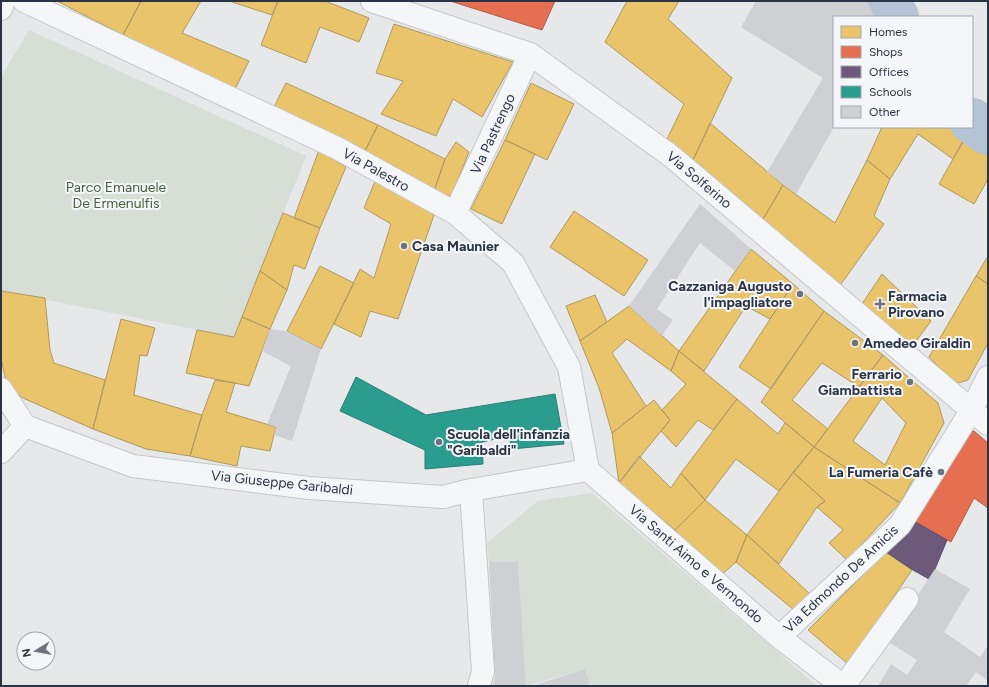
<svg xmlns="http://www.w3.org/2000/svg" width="989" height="687" font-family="Figtree,sans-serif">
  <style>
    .green { fill: #d6ded6 }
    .homes { fill: #e9c46a; stroke: #b0995f; fill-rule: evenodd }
    .shops { fill: #e76f51; stroke: #af5d4d }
    .offices { fill: #6d597a; stroke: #594e6a }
    .schools { fill: #2a9d8f; stroke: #2a7e79 }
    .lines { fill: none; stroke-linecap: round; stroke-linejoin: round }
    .river { stroke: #b4c4d5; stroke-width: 46 }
    .building { fill: #ced0d3 }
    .minor-casing { stroke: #c4c6c8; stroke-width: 24 }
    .minor { stroke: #f5f6f7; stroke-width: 22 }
    .poi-dot { fill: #6c737f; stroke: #f4f6f9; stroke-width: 1.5 }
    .labels { text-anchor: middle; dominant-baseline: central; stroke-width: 4; stroke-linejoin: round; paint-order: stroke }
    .street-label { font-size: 14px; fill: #2b3445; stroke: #f4f6f9 }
    .park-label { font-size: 14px; fill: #3f6138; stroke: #f4f6f9 }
    .poi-label { font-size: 14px; font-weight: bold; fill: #2b3445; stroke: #f4f6f9; text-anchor: start }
  </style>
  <rect width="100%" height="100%" fill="#e6e8ea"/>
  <!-- green -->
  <path class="green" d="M29,30L306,156L234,337L1,291V77Z
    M592,493L817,686H590L585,669L526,686L518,561L489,562L487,543L538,501Z"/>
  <!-- homes -->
  <path class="homes" d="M57,1H141L123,35Z
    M141,1H201L182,33L249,61L233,93L123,35Z
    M229,1H278L272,15Z
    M278,1H325L369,18L359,42L320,27L306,63L261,45Z
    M627,1H679L668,19L732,78L693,160L667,139L684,104L605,42Z
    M394,24L513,62L482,117L453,99L436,136L381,114L403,81L376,73Z
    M286,83L378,125L364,153L272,111Z
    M531,83L574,104L547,160L505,140Z
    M710,123L783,185L762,221L693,160Z
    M378,125L445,159L434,191L364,153Z
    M882,127H965L970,131L953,159L918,134L890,179L867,160Z
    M505,140L535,154L502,224L471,209Z
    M963,141L988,155V179L974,204L939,184Z
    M456,142L469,152L451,197L434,191L445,159Z
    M319,150L346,167L320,228L294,218Z
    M867,160L890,179L874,216L884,224L839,287L762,221L783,185L835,223Z
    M376,179L434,215L398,319L370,311L361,337L334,324L360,269L374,278L391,224L364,208Z
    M574,211L648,260L624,296L550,247Z
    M283,213L320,228L305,269L294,265L287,290L260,271Z
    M751,249L793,284L770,319L746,306L704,371L679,351Z
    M988,256V284L976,276Z
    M320,266L354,283L321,349L287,331Z
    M260,271L287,290L270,329L242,317Z
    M882,274L931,321L911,348L862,304Z
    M976,276L988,284V343L968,380L955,384L929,357Z
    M793,284L824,311L771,389L739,367Z
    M1,291L45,298L50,350L54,363L105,380L93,429L23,398L14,391L5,377L1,358Z
    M595,295L607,322L580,341L566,306Z
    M629,306L679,351L671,371L627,339L612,353L646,406L612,433L599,388L580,341Z
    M824,311L883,355L859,387L822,363L792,400L828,429L814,447L761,402Z
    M242,317L270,329L249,386L186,373L197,330L234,337Z
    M121,319L155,328L147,356L140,355L134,395L202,415L190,456L146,449L93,429Z
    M679,351L737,399L713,430L698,420L676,447L661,431L670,420L662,410L686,384L671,371Z
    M883,355L938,403L944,423L900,503L814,447ZM882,398L906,423L885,465L853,441Z
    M215,380L235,383L226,412L276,427L270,451L241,446L237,466L190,456L202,415Z
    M737,399L778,434L785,423L814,447L779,491L736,459L705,500L681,473Z
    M654,400L670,420L619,483L612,433Z
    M814,447L900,503L847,560L829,543L843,530L817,507L825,501L793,472Z
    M639,456L671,488L681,473L705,500L675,530L619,483Z
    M793,472L825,501L817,507L779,564L747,535Z
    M705,500L747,535L736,562L720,576L675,530Z
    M747,535L811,595L794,610L736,562Z
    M886,552L912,570L848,664L808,630Z"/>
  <!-- shops -->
  <path class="shops" d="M450,1H555L542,30Z
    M974,431L988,443V508L974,498L951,542L908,518L958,435Z"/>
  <!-- offices -->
  <path class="offices" d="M908,518L947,540L935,569L929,579L913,570L886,552Z"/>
  <!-- schools -->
  <path class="schools" d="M356,377L426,415L555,394L564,444L512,449L509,436L482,442L483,464L425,469V450L340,411Z"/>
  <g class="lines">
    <!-- river -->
    <path class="river" d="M886,1L896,17
      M972,121L988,132"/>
  </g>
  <!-- building -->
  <path class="building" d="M756,1H867L875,17H834V127L796,194L767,172L823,78L741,27Z
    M700,204L751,249L735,271L700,243L657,309L673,320L662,336L629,306Z
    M270,329L287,331L321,349L292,441L274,435L276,427L267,424L291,366L262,351Z
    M518,561L526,686H493L495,676L489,562Z
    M935,569L970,589L944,632L980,657L988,645V681L976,672L966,686H878L891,664L907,675L917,660L887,641Z
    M585,669L590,686H532Z"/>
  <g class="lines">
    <defs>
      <path id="minor" d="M24,1L337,148L455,213L513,263L569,367L588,470
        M372,1L530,54L671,156L988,424
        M1,9L4,1
        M455,213L530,54
        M1,389L25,426L133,466L309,488L443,497L471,490L588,470
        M1,452L25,426
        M588,470L779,637L843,686
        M471,490L483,671L479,686
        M779,637L900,525L971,411L988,377
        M844,686L907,599"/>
    </defs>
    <!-- minor casing -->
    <use href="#minor" class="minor-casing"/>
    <!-- minor -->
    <use href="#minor" class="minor"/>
  </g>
  <!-- markers -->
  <g class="poi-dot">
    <circle cx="404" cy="246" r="4"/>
    <circle cx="800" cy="294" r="4"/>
    <path d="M878 298h4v4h4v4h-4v4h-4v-4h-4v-4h4z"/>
    <circle cx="855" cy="343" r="4"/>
    <circle cx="910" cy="382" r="4"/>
    <circle cx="439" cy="442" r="4"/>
    <circle cx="941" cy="472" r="4"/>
  </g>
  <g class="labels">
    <!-- street labels -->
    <g class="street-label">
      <text transform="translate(493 134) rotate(-65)">Via Pastrengo</text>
      <text transform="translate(376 170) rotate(29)">Via Palestro</text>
      <text transform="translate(699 180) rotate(40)">Via Solferino</text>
      <text transform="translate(282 483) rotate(6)">Via Giuseppe Garibaldi</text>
      <text transform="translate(696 564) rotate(41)">Via Santi Aimo e Vermondo</text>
      <text transform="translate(841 579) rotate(-43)">Via Edmondo De Amicis</text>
    </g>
    <!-- park labels -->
    <g class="park-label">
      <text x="116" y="187">Parco Emanuele<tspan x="116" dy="16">De Ermenulfis</tspan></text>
    </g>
    <!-- poi labels -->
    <g class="poi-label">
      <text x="412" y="246">Casa Maunier</text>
      <text x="792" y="286" text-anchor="end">Cazzaniga Augusto<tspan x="792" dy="16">l'impagliatore</tspan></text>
      <text x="888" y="296">Farmacia<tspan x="888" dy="16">Pirovano</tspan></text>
      <text x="863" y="343">Amedeo Giraldin</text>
      <text x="902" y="374" text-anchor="end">Ferrario<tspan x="902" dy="16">Giambattista</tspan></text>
      <text x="447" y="434">Scuola dell'infanzia<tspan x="447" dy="16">"Garibaldi"</tspan></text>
      <text x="933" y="472" text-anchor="end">La Fumeria Cafè</text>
    </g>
  </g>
  <!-- border -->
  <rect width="989" height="687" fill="none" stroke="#2b3445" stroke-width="4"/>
  <!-- legend -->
  <rect x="833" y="16" width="140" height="112" fill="#f4f6f9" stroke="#a4a8b1"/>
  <rect x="841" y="26" width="20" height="12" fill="#e9c46a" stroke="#a4a8b1"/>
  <text x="869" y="36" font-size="12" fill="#2b3445">Homes</text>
  <rect x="841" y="46" width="20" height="12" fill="#e76f51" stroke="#a4a8b1"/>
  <text x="869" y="56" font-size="12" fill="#2b3445">Shops</text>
  <rect x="841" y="66" width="20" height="12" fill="#6d597a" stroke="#a4a8b1"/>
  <text x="869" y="76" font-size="12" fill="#2b3445">Offices</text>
  <rect x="841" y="86" width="20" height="12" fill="#2a9d8f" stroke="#a4a8b1"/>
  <text x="869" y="96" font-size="12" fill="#2b3445">Schools</text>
  <rect x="841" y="106" width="20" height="12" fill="#ced0d3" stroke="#a4a8b1"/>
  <text x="869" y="116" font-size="12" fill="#2b3445">Other</text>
  <!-- north arrow -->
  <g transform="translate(36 651) rotate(259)"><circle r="19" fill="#f4f6f9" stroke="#a4a8b1"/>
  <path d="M0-3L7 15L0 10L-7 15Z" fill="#6c737f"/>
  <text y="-6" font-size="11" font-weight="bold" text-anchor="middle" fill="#2b3445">N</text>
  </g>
</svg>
